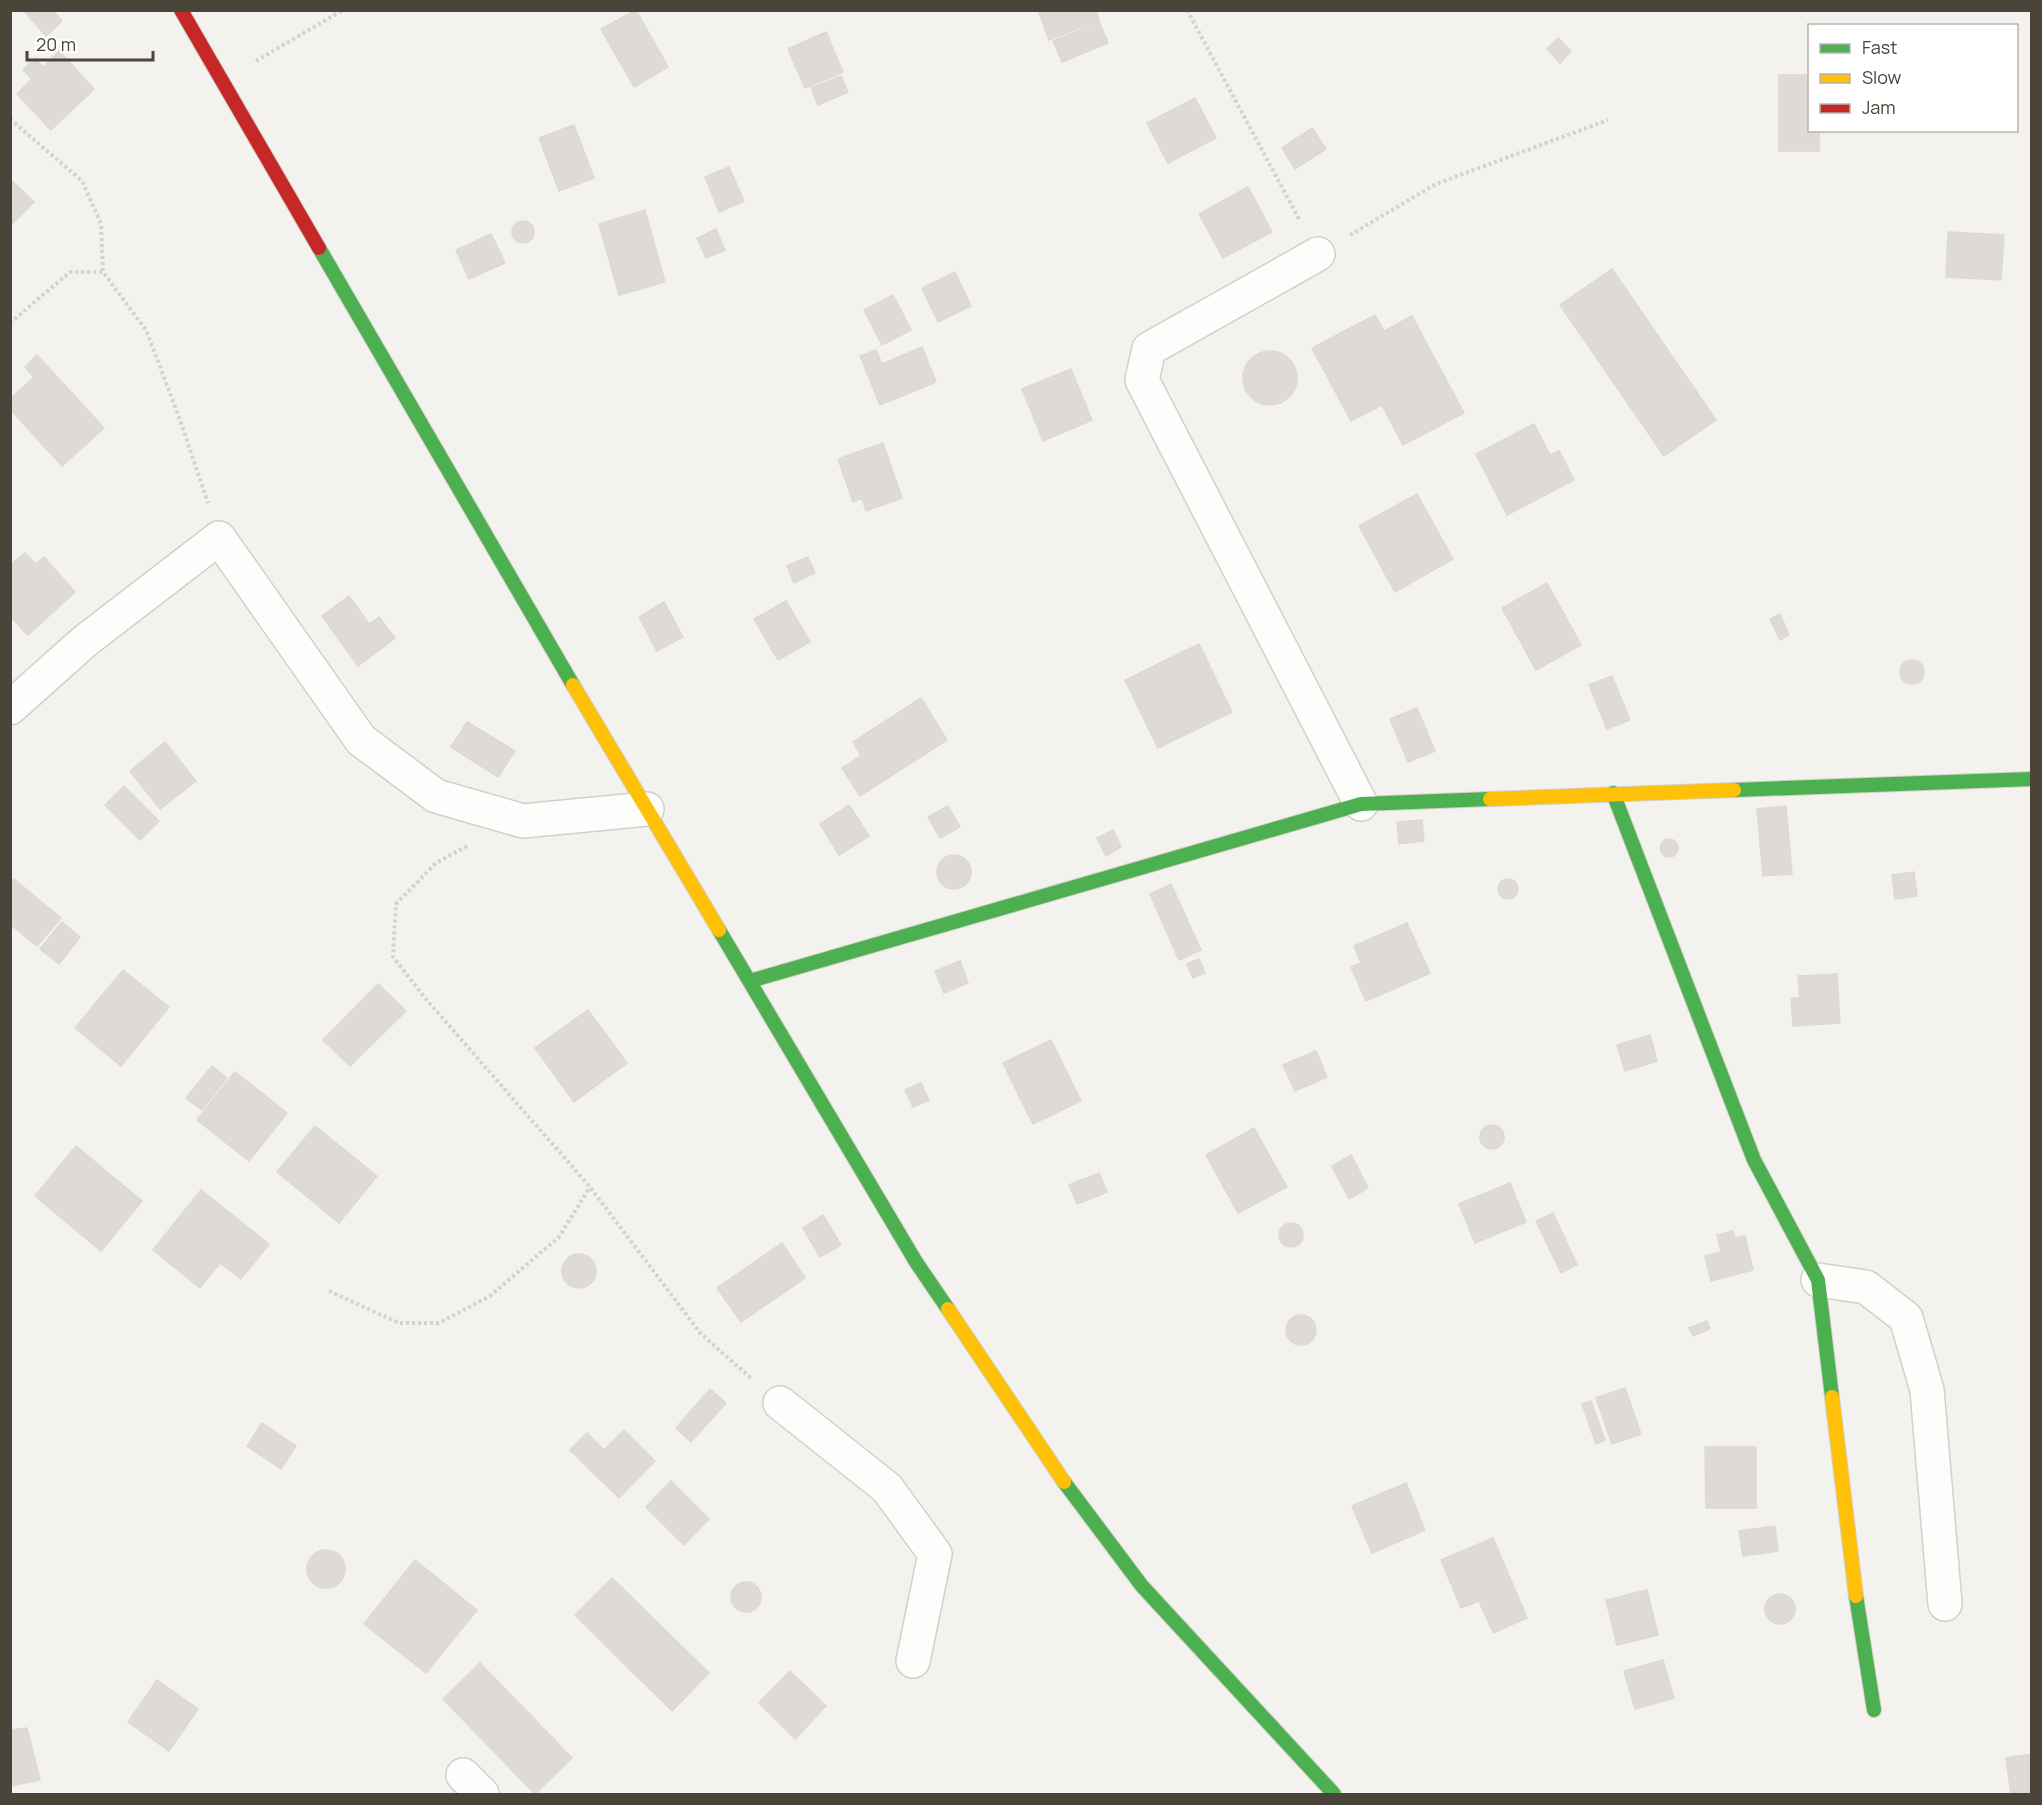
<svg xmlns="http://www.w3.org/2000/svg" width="2042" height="1805" font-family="Manrope,sans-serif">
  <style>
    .building { fill: #dedbd6; stroke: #dcd9d4; stroke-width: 1.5 }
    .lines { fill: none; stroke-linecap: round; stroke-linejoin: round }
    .street-casing { stroke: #d2d0cb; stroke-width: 36 }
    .fast-casing { stroke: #d3cfc5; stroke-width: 16 }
    .slow-casing { stroke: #d3cfc5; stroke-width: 16 }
    .jam-casing { stroke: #d3cfc5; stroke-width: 16 }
    .path { stroke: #d3d2cc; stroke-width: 4; stroke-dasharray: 3 3; stroke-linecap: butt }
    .street { stroke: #fdfdfc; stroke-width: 33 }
    .fast { stroke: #4caf50; stroke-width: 14 }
    .slow { stroke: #ffc107; stroke-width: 14 }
    .jam { stroke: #c62828; stroke-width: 14 }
  </style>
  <rect width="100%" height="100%" fill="#f4f2ee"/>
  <!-- building -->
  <path class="building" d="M52,10L62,21L46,36L24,11Z
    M636,10L668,67L634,87L601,29Z
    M1038,10H1096L1099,20L1049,40Z
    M1099,22L1108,43L1062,62L1053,41Z
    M826,32L843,72L805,88L788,49Z
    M1558,38L1571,51L1560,63L1547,49Z
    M59,51L94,89L51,130L17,94L32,79L23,70L35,58L43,67Z
    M1779,75H1810V130H1819V151H1779Z
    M841,76L848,92L818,105L811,88Z
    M1195,98L1216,138L1168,163L1147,123Z
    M574,125L594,178L559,191L539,138Z
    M1312,128L1326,149L1295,169L1282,148Z
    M729,167L744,201L719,212L705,177Z
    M10,179L34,202L10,226Z
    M1248,187L1272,232L1223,258L1199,214Z
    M645,210L665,282L619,295L599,224Z
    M512 232a11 11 0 1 1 22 0a11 11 0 1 1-22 0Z
    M716,229L725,250L706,258L697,238Z
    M1948,232L2004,235L2001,280L1946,277Z
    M491,234L505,263L469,279L456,250Z
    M1612,269L1716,420L1664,456L1560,305Z
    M955,272L971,306L938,322L922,288Z
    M893,295L911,330L882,345L864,310Z
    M1375,315L1384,331L1412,316L1464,413L1403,445L1382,405L1351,421L1312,348Z
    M922,347L936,382L880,405L860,356L876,350L882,364Z
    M1243 378a27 27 0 1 1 54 0a27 27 0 1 1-54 0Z
    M37,355L104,428L62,466L10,409V399L34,377L25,367Z
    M1071,369L1092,420L1043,441L1022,389Z
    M1534,424L1550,455L1559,451L1574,480L1507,515L1476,454Z
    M883,443L902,498L866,511L862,498L853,502L838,459Z
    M1417,494L1453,559L1395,592L1359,526Z
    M25,553L36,564L44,557L75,592L28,635L10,616V565Z
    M808,557L815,573L794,583L787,566Z
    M1547,583L1581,645L1536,670L1502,608Z
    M349,596L369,624L379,617L395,638L358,666L322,616Z
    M786,601L810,642L778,660L754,619Z
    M664,602L683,637L657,651L639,617Z
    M1780,614L1789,635L1780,640L1770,619Z
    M1199,644L1232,712L1158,748L1125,680Z
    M1900 672a12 12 0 1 1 24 0a12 12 0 1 1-24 0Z
    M1612,676L1630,720L1607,729L1589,685Z
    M921,698L947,740L860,796L842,768L861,756L853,742Z
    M1417,708L1435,751L1408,762L1390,719Z
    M467,722L515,751L498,777L451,747Z
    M165,742L196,781L160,809L130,771Z
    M124,786L159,821L140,840L105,805Z
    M849,805L869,836L839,855L820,824Z
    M948,806L960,827L940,838L928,817Z
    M1786,806L1792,874L1763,876L1757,809Z
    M1422,820L1424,841L1399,844L1397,822Z
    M1113,830L1121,847L1106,856L1097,838Z
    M1660 848a9 9 0 1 1 18 0a9 9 0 1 1-18 0Z
    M937 872a17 17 0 1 1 34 0a17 17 0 1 1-34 0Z
    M1914,872L1917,896L1895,899L1892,875Z
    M14,879L61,918L37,946L10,924V883Z
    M1498 889a10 10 0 1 1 20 0a10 10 0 1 1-20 0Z
    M1171,884L1201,950L1179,960L1150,894Z
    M62,922L80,937L59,964L40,949Z
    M1407,923L1430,973L1366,1001L1351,967L1361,963L1354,946Z
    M1199,959L1205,973L1193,978L1187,964Z
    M960,961L968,983L944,993L935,971Z
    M123,970L169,1007L121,1066L75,1028Z
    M1837,974L1840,1023L1793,1026L1791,998H1800L1798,976Z
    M378,984L406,1011L350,1066L323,1040Z
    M588,1010L627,1063L574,1102L535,1048Z
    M1650,1035L1657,1061L1625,1071L1617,1045Z
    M1051,1040L1081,1101L1033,1124L1003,1063Z
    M1316,1051L1327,1077L1295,1091L1283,1065Z
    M212,1066L227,1078L202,1110L186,1098Z
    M235,1072L287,1113L249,1161L197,1120Z
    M921,1083L929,1100L913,1107L905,1090Z
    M1480 1137a12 12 0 1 1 24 0a12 12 0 1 1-24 0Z
    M315,1126L377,1176L339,1223L277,1172Z
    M1254,1128L1287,1187L1238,1213L1206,1155Z
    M76,1146L142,1201L101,1251L35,1196Z
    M1351,1155L1368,1188L1349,1199L1332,1166Z
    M1099,1173L1107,1192L1077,1204L1069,1185Z
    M1510,1183L1526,1222L1475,1243L1459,1204Z
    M201,1190L269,1244L241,1279L220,1263L200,1288L153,1250Z
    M1553,1213L1577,1265L1561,1273L1536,1221Z
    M823,1215L841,1245L820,1257L803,1228Z
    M1279 1235a12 12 0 1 1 24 0a12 12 0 1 1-24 0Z
    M1733,1231L1735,1238L1745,1236L1753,1270L1711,1281L1705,1256L1721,1252L1717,1235Z
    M782,1243L805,1278L741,1322L717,1288Z
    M562 1271a17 17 0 1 1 34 0a17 17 0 1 1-34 0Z
    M1286 1330a15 15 0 1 1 30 0a15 15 0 1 1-30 0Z
    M1707,1321L1710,1329L1693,1336L1689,1328Z
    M1625,1388L1641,1434L1612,1444L1596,1398Z
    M710,1389L726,1403L691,1442L676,1428Z
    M1591,1401L1605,1440L1596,1444L1582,1404Z
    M262,1423L296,1446L281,1469L247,1446Z
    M624,1430L655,1461L619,1498L570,1450L587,1433L604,1450Z
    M1705,1447H1756V1508H1706Z
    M671,1481L709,1519L684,1545L646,1507Z
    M1406,1483L1425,1530L1372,1553L1352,1506Z
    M1775,1526L1778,1551L1743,1556L1739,1531Z
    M1493,1538L1527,1618L1493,1633L1479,1601L1461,1608L1441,1560Z
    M307 1569a19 19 0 1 1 38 0a19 19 0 1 1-38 0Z
    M415,1560L477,1610L426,1673L364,1624Z
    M612,1578L709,1673L672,1711L575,1615Z
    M731 1597a15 15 0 1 1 30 0a15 15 0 1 1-30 0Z
    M1647,1590L1658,1635L1617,1645L1606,1600Z
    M1765 1609a15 15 0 1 1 30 0a15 15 0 1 1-30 0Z
    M1663,1660L1674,1698L1635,1709L1624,1671Z
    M480,1663L572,1758L535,1794L443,1699Z
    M790,1671L826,1706L795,1739L759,1703Z
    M157,1680L198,1709L169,1751L128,1722Z
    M27,1728L40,1780L10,1786V1730Z
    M2032,1754V1794H2011L2006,1758Z"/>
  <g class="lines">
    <defs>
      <path id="street" d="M1318,254L1149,349L1142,380L1361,804
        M10,708L85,641L219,538L361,740L436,796L523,821L647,809
        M1818,1280L1866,1287L1906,1318L1927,1390L1945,1604
        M780,1403L887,1488L935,1554L913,1661
        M463,1775L482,1794"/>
      <path id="fast" d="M319,248L573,685
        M1734,790L2032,779
        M1613,793L1754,1160L1818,1280L1832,1397
        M719,930L916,1262L948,1309
        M750,981L1361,804L1490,799
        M1064,1482L1142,1586L1334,1794
        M1856,1596L1874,1710"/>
      <path id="slow" d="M573,685L719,930
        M1490,799L1734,790
        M948,1309L1064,1482
        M1832,1397L1856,1596"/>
      <path id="jam" d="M181,10L319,248"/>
    </defs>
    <!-- street casing -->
    <use href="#street" class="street-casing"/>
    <!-- fast casing -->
    <use href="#fast" class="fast-casing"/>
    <!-- slow casing -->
    <use href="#slow" class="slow-casing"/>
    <!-- jam casing -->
    <use href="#jam" class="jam-casing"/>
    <!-- path -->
    <path class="path" d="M1187,10L1299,219
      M256,61L343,10
      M10,119L82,181L101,224L103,272
      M1350,235L1436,184L1608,120
      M10,323L70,272H103L146,330L178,414L208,503
      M467,846L436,863L396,904L393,957L425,998L590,1187L701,1334L752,1379
      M329,1291L399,1323H439L490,1296L559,1237L590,1187"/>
    <!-- street -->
    <use href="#street" class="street"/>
    <!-- fast -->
    <use href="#fast" class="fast"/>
    <!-- slow -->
    <use href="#slow" class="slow"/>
    <!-- jam -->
    <use href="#jam" class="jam"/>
  </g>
  <!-- border -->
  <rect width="2042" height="1805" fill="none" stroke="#4b4439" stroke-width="24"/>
  <!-- legend -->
  <rect x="1808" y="24" width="210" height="108" fill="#ffffff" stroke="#b7b4b0" stroke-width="1.5"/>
  <rect x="1820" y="44" width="30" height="9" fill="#4caf50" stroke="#b7b4b0" stroke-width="1.5"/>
  <text x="1862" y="54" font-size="18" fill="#4b4439">Fast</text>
  <rect x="1820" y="74" width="30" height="9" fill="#ffc107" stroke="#b7b4b0" stroke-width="1.5"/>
  <text x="1862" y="84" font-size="18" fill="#4b4439">Slow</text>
  <rect x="1820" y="104" width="30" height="9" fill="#c62828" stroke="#b7b4b0" stroke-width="1.5"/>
  <text x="1862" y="114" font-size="18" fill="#4b4439">Jam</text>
  <!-- scale -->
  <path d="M27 51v9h126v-9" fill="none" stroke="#4b4439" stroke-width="3"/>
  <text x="36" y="51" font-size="18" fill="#4b4439" stroke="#ffffff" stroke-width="4.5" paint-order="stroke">20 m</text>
</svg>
